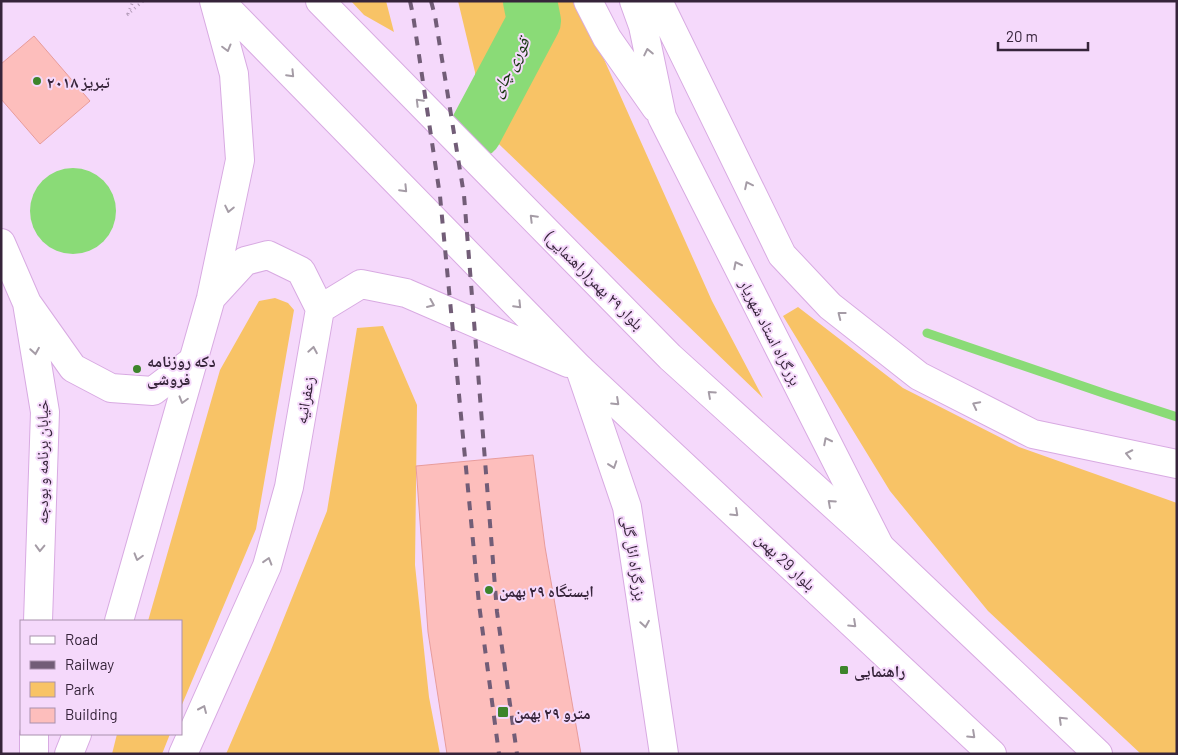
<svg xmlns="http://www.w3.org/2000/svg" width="1178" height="755" font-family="Barlow,'Noto Naskh Arabic',sans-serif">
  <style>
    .green { fill: #f8c366 }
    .water { fill: #8adb77 }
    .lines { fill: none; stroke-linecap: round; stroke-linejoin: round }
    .stream { stroke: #8adb77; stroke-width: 9 }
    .river { stroke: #8adb77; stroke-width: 54 }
    .building { fill: #fdbebc; stroke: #e89c9b }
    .secondary-casing { stroke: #d8aae2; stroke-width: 30 }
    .primary-casing { stroke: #d8aae2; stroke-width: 30 }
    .highway-casing { stroke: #d8aae2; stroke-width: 30 }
    .path { stroke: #b199b6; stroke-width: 3; stroke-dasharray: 1 4; stroke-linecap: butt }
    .secondary { stroke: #fff; stroke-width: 28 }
    .primary { stroke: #fff; stroke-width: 28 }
    .highway { stroke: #fff; stroke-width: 28 }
    .rail { stroke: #725d77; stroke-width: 4; stroke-dasharray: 9 9; stroke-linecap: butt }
    .oneway { stroke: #a59ca6 }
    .poi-dot { fill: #3d842b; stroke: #f5d9fb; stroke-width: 2 }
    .labels { text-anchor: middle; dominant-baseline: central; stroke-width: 4; stroke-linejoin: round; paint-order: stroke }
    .poi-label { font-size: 16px; font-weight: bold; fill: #36243a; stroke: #f5d9fb; text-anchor: start }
    .street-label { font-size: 16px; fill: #36243a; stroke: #f5d9fb }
    .water-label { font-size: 18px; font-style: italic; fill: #16360f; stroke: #f5d9fb }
  </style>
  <rect width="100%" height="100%" fill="#f5d9fb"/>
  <!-- green -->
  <path class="green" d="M351,1H386L394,32L364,15Z
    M458,1H578L712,301L763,398L475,121V72Z
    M275,298L288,303L294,310L256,529L181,707V621H148L220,370L259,301Z
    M798,307L903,388L1019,447L1177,503V754H1141L988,611L890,491L783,316Z
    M383,326L417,405L415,565L429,697L440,754H226L271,650L327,511L357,328Z
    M117,734H170L162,754H112Z"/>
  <!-- water -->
  <path class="water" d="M30 211a43 43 0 1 1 86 0a43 43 0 1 1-86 0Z"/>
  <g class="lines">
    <!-- stream -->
    <path class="stream" d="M927,333L1106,394L1177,417"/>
    <!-- river -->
    <path class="river" d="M475,132L534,21L530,1"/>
  </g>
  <!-- building -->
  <path class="building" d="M34,36L90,101L40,144L1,99V64Z
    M533,455L545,547L581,754H447L428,632L416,466Z"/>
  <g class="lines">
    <defs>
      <path id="secondary" d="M1,243L27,303L73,368L111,388L153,391L194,360
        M27,303L45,412L38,621
        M34,754V734"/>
      <path id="primary" d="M220,1L580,369L992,754
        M320,1L670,357L880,547L1098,754
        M211,298L245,261L268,255L301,271L320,309
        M119,621L211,298L240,160L234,74L214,1
        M69,754L77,734
        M183,754L267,566L289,487L320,309L361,284L406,293L568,363"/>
      <path id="highway" d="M588,1L607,38L656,108
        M634,1L643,26L662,117L880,547
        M658,1L782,255L830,306L919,376L1033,434L1177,464
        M580,369L627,507L664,754"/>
    </defs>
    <!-- secondary casing -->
    <use href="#secondary" class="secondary-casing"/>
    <!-- primary casing -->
    <use href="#primary" class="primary-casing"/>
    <!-- highway casing -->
    <use href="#highway" class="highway-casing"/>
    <!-- path -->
    <path class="path" d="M128,14L133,1
      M127,15L143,1"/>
    <!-- secondary -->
    <use href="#secondary" class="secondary"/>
    <!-- primary -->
    <use href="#primary" class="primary"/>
    <!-- highway -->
    <use href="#highway" class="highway"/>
    <!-- rail -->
    <path class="rail" d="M410,1L413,15L440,196L479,604L499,754
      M431,1L435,16L464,195L497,612L517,754"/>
  </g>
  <!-- one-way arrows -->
  <defs><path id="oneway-chevron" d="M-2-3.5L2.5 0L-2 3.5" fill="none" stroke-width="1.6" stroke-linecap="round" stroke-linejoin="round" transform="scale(1.25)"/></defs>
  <g class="oneway">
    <use href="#oneway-chevron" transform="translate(227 48) rotate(75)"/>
    <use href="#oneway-chevron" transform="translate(648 52) rotate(-102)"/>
    <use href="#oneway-chevron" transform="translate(291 74) rotate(46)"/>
    <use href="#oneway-chevron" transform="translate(419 102) rotate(-135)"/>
    <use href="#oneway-chevron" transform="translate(748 185) rotate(-116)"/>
    <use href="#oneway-chevron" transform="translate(404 189) rotate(46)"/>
    <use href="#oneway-chevron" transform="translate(229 209) rotate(102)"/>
    <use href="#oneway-chevron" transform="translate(533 218) rotate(-135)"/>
    <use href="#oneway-chevron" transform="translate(737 265) rotate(-117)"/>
    <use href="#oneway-chevron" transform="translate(431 304) rotate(23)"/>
    <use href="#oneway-chevron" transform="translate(518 305) rotate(46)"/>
    <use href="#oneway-chevron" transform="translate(841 315) rotate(-142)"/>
    <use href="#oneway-chevron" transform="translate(313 350) rotate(-80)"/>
    <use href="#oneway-chevron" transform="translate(35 351) rotate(81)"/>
    <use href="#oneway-chevron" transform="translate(711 394) rotate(-138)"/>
    <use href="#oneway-chevron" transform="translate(183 400) rotate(106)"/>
    <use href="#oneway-chevron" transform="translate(616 402) rotate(43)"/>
    <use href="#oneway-chevron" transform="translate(976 405) rotate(-153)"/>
    <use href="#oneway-chevron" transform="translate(827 441) rotate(-117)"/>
    <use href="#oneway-chevron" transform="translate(1129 454) rotate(-168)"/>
    <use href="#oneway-chevron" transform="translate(613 465) rotate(71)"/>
    <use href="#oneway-chevron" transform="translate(831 503) rotate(-138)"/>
    <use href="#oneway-chevron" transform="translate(735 513) rotate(43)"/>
    <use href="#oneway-chevron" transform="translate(40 548) rotate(92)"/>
    <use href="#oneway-chevron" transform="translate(138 557) rotate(106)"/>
    <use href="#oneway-chevron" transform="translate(268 561) rotate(-73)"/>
    <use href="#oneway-chevron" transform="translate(645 624) rotate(81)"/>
    <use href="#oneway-chevron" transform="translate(853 624) rotate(43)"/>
    <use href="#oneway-chevron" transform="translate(203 709) rotate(-66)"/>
    <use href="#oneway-chevron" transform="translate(1062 720) rotate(-136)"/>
    <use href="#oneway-chevron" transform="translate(972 735) rotate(43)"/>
  </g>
  <!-- markers -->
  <g class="poi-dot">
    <circle cx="37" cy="81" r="5"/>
    <circle cx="137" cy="369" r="5"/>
    <circle cx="489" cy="590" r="5"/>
    <rect x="839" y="665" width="10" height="10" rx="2.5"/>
    <rect x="497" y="706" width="12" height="12" rx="2.5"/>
  </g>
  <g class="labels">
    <!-- poi labels -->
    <g class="poi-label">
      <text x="47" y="81">تبریز ۲۰۱۸</text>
      <text x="147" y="360">دکه روزنامه<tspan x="147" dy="18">فروشی</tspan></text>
      <text x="499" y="590">ایستگاه ۲۹ بهمن</text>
      <text x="854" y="670">راهنمایی</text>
      <text x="514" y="712">مترو ۲۹ بهمن</text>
    </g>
    <!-- street labels -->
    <g class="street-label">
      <text transform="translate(595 280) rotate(45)">بلوار ٢٩ بهمن(راهنمایی)</text>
      <text transform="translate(771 332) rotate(63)">بزرگراه استاد شهریار</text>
      <text transform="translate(304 400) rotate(-80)">زعفرانیه</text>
      <text transform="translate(41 462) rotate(-90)">خیابان برنامه و بودجه</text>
      <text transform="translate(635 558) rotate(81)">بزرگراه ائل گلی</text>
      <text transform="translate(786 561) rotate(43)">بلوار 29 بهمن</text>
    </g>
    <!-- water labels -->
    <g class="water-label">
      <text transform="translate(509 67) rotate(-62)">قوری چای</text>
    </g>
  </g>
  <!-- border -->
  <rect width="1178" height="755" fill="none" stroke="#36243a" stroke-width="5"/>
  <!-- legend -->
  <rect x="20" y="620" width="162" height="115" fill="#f5d9fb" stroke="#a991ae"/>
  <rect x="30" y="636" width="25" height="8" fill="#ffffff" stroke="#a991ae"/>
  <text x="65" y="645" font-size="15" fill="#36243a">Road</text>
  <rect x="30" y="661" width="25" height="8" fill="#725d77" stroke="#a991ae"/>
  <text x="65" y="670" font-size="15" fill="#36243a">Railway</text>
  <rect x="30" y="682" width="25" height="15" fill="#f8c366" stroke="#a991ae"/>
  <text x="65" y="695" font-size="15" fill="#36243a">Park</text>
  <rect x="30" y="708" width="25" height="15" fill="#fdbebc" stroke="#a991ae"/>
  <text x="65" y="720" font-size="15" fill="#36243a">Building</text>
  <!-- scale -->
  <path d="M998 42v8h90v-8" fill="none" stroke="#36243a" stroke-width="2.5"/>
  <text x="1006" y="42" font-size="15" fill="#36243a" stroke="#f5d9fb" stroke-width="4" paint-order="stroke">20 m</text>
</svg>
